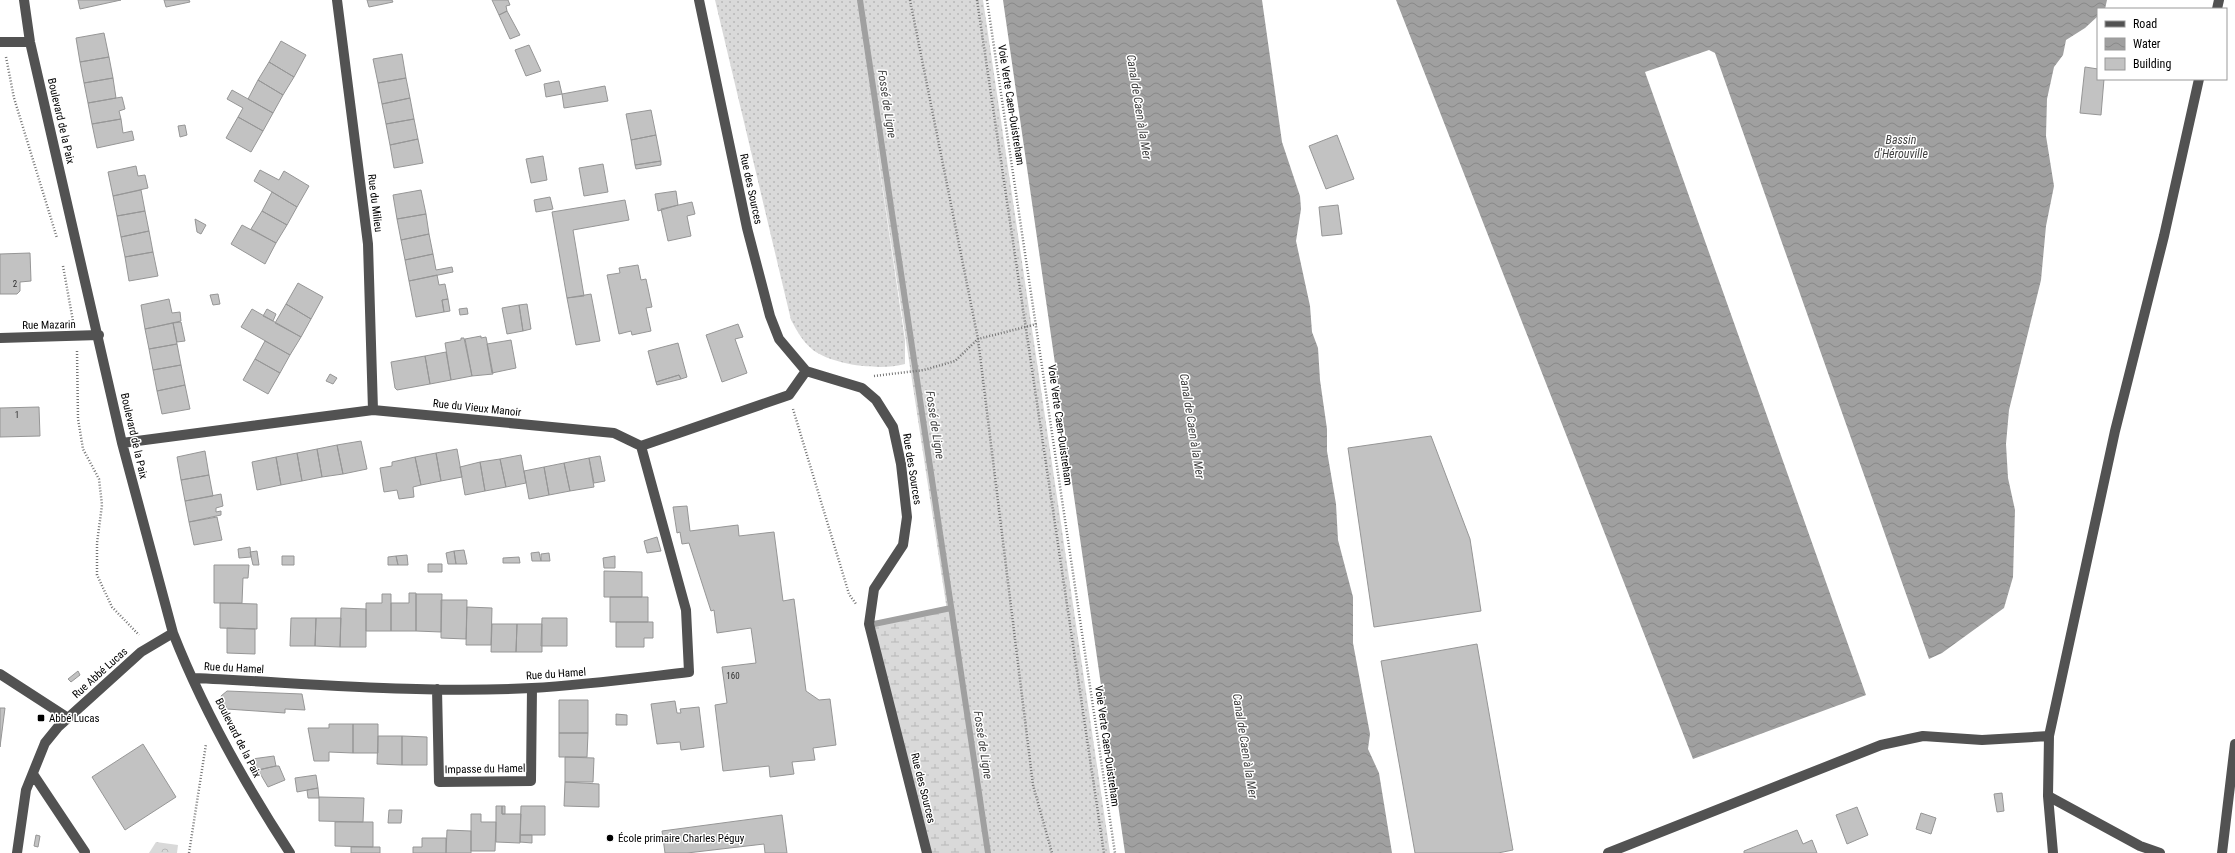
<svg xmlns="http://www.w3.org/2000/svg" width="2235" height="853" font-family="'Roboto Condensed',sans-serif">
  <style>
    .grass { fill: url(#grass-dots) }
    .wetland { fill: url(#wetland-marsh) }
    .park { fill: url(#park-crowns) }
    .water { fill: url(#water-waves) }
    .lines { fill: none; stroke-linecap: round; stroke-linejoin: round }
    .stream { stroke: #a0a0a0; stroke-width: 6 }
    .building { fill: #c2c2c2; stroke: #969696 }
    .path { stroke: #747474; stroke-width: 2.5; stroke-dasharray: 1 2; stroke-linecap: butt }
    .minor { stroke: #525252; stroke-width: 10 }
    .poi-dot { fill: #000; stroke: #fff; stroke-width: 1.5 }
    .labels { text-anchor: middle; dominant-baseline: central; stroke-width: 3; stroke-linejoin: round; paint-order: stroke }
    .number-label { font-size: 9px; fill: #303030 }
    .street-label { font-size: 11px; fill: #000; stroke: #fff }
    .poi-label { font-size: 11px; fill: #000; stroke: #fff; text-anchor: start }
    .water-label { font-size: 12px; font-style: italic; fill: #414141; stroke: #fff }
  </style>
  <defs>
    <pattern id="grass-dots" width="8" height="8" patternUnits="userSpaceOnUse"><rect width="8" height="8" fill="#d9d9d9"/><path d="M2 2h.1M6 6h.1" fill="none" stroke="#b8b8b8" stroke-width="1.8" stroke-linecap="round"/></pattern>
    <pattern id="wetland-marsh" width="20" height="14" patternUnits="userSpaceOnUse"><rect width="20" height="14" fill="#d9d9d9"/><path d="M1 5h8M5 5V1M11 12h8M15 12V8" fill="none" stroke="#b8b8b8"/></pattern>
    <pattern id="park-crowns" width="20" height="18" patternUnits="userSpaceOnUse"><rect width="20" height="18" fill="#d9d9d9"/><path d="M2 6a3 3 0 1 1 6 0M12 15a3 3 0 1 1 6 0" fill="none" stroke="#b8b8b8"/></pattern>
    <pattern id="water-waves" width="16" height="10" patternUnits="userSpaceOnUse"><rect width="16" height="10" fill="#a0a0a0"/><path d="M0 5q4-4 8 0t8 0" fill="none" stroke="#888"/></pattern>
  </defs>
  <rect width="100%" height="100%" fill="#fff"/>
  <!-- grass -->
  <path class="grass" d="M715,0H983L1110,853H988L946,604L865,71L905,340V364C880,371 833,365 813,350C803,342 797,331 791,320Z"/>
  <!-- wetland -->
  <path class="wetland" d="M951,608L988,853H929L874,624Z"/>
  <!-- park -->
  <path class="park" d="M156,842L178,845L177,853H149Z"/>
  <!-- water -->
  <path class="water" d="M1003,0H1262L1282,142L1300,196L1301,209L1296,241L1310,306L1312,332L1318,348L1320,380L1327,429V451L1336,504L1338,540L1353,597V643L1370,734L1368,749L1379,773L1392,853H1125Z
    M1396,0H2107L2105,9H2098V16L2085,28L2066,40L2063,55L2054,67L2047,99L2046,136L2054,186L2046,226L2041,280L2009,410L2006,444L2008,478L2015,510L2013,577L2004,608L1942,653L1929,659L1715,53L1709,50L1645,72L1866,695L1693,759Z"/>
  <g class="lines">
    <!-- stream -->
    <path class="stream" d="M860,0L988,853
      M874,624L951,608"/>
  </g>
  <!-- building -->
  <path class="building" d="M78,0H121L80,9Z
    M164,0H189L190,2L166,7Z
    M367,0H392L393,2L369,7Z
    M492,0H508L510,5L506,6L507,11L499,15Z
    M507,11L520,35L510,39L499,15Z
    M104,33L109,57L80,62L76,38Z
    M281,41L306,55L294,77L269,62Z
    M529,45L541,71L526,76L515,50Z
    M402,54L406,78L378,83L373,59Z
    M109,57L113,78L84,83L80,62Z
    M269,62L294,77L283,95L258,80Z
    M2085,67L2098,69V79H2104L2101,115L2080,113Z
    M113,78L116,98L88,103L84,83Z
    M406,78L410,98L382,104L378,83Z
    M258,80L283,95L273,113L248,99Z
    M559,81L562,94L546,97L544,84Z
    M605,86L608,101L564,108L562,94Z
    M232,90L273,113L263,131L238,117L243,108L227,99Z
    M122,97L125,109L119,111L121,119L92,124L88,103Z
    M410,98L414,119L386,124L382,104Z
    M651,110L656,135L631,140L626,114Z
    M238,117L263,131L251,152L226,138Z
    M121,119L123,133L132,131L134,140L97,148L92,124Z
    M414,119L418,139L390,145L386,124Z
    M185,125L187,135L180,137L178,126Z
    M656,135L661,161L635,165L631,140Z
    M1337,135L1354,179L1326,189L1309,146Z
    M418,139L423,163L394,168L390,145Z
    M543,156L547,180L531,183L526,159Z
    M661,161V165L636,169L635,165Z
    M603,164L608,192L584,196L579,168Z
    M136,166L138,176L145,175L148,188L113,196L108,172Z
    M260,170L279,180L284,171L309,186L297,207L254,181Z
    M141,190L145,211L117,216L113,196Z
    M421,190L426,214L397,219L393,195Z
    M676,191L678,205L658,211L655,194Z
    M272,192L297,207L287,225L262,211Z
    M550,197L553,209L536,212L534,200Z
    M625,200L629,220L573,230L584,296L567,298L552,212Z
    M692,202L695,214L687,216L691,236L668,241L661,209Z
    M1338,205L1342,234L1322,236L1319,207Z
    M145,211L149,231L121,237L117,216Z
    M262,211L287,225L276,243L251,229Z
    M426,214L429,234L401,240L397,219Z
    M195,219L206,225L201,234L197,232Z
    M242,225L276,243L265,264L231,244Z
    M149,231L153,252L125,257L121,237Z
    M429,234L433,254L405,260L401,240Z
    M153,252L158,276L129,281L125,257Z
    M30,253L31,281L20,282V291L17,294H0V254Z
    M433,254L436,270L452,267L453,272L409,281L405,260Z
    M638,265L641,280L646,279L652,307L646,308L651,331L632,335L631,331L619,334L607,275L620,273L619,268Z
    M437,275L439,285L445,284L448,299L442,300L444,312L416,317L409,281Z
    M298,283L323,297L311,319L286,304Z
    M218,294L220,304L213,305L210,295Z
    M591,294L600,341L576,345L567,298Z
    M169,299L172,313L180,312L181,321L145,329L141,305Z
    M448,299L450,311L444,312L442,300Z
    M286,304L311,319L301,337L275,323Z
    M527,304L531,329L523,331L519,305Z
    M519,305L523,331L507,334L502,308Z
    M467,308L468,314L460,315L459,309Z
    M252,309L301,337L290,355L241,327Z
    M267,309L276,314L273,321L263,316Z
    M181,322L185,341L177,342L173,323Z
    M173,323L177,344L149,349L145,329Z
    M738,324L743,337L735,339L747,373L722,382L706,335Z
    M481,336V338L486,337L493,374L472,376L465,339Z
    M461,338H464L472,376L451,380L445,343L461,340Z
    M511,340L516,368L492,373L487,344Z
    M265,341L290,355L280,373L255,359Z
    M678,343L687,377L681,379L679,375L656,382L648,351Z
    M177,344L181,365L153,370L149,349Z
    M446,352L451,380L430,384L425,356Z
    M425,356L430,384L397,390L395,388L391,362Z
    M255,359L280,373L268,394L243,380Z
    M181,365L185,385L157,391L153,370Z
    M330,374L337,378L333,384L326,381Z
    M679,375L681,379L657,385L656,382Z
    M185,385L190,409L162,414L157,391Z
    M39,407L40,436L0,437V408Z
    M1431,436L1470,539L1481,611L1374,627L1348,448Z
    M361,441L367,469L343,474L337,445Z
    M337,445L343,474L322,477L317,449Z
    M317,449L322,477L302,481L297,453Z
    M457,449L462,477L441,481L436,453Z
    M205,451L209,475L181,480L177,457Z
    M297,453L302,481L281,485L276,457Z
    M436,453L441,481L421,485L415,457Z
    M521,455L526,483L506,487L500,459Z
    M600,456L605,481L594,483L589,458Z
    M276,457L281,485L257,490L252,462Z
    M415,457L421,485L413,487L414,497L399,499L397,490L384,492L380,468L392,466V462Z
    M589,458L594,487L570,491L564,463Z
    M500,459L506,487L485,491L480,462Z
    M480,462L485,491L465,495L460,467Z
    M564,463L570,491L549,495L544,467Z
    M544,467L549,495L529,499L524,471Z
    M209,475L213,496L185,501L181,480Z
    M221,494L223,506L216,508V512L221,511V515L189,522L185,501Z
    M687,506L690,531L738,525L739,536L774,532L783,601L794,599L806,691L819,700L830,699L836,745L813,748L815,760L792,762L794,774L770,777L769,766L723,771L715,705L727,703L722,667L756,663L751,628L717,633L714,610L711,611L689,543L682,544L680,532L677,533L673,507Z
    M217,517L222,540L194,545L189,522Z
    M657,537L661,551L647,553L644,541Z
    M250,547L251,557L239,558L238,549Z
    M464,550L467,564H456L454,551Z
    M257,551L259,565H253L250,552Z
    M454,551L456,564H448L446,553Z
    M539,552L541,561H532L531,553Z
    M549,553L550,561H541V554Z
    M407,555L408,565H398L396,556Z
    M282,556H294V565H282Z
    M396,556L398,565H388V557Z
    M615,556V568H604L603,558Z
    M519,557L520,563H503V558Z
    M428,564H442V572H428Z
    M214,565H249L248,578H243L242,603H214Z
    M604,571L642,572V597H604Z
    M409,593H416V631H391V603H409Z
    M382,594H391V631H366V603H382Z
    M416,594H442L441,632L416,631Z
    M610,597H648V622H610Z
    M441,600H467L466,639L441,638Z
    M220,603L257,604V629L220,628Z
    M467,607L492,608L491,645H466Z
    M341,608L366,609V647H340Z
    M291,618H316L315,646H290Z
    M316,618H341L340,647L315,646Z
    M542,618H567V646H541Z
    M616,622H653V638H644V647H616Z
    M492,624H517L516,652H491Z
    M517,624H542V652H516Z
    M227,628L255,629V654L227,653Z
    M1477,644L1513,850L1498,853H1415L1381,661Z
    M78,671L80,675L71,682L68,679Z
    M227,691L302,694L305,710L285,709V713L227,709L221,696Z
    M559,700H588V733H559Z
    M675,701L677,713H681L680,709L699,707L704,747L681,750L680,742L657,744L651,704Z
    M0,708H5L0,747Z
    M616,714L627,715V725H616Z
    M329,724H353V753L329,752V761H314L308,728H329Z
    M353,724H378V753H353Z
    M559,733H588L587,757H559Z
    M378,736H402V765L377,764Z
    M402,736L427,737V765H402Z
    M143,744L176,797L125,830L92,777Z
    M274,756L276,766L258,770L252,759Z
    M565,757L594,758L593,782H565Z
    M276,766H279L285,780L268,787L258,770Z
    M316,775L318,788L297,792L295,778Z
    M565,782L599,784V807L564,806Z
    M318,788L319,798H308L307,790Z
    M2002,793L2004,811L1997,812L1994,794Z
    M319,797L364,798L363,822L319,821Z
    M496,806H502V814H521L520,843L496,842Z
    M502,806H505V814H502Z
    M521,806H545V835H520Z
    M1857,807L1868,835L1847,844L1836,815Z
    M389,810H402L401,823H388Z
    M1921,813L1936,818L1931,834L1916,829Z
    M471,814H481V822H496L495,851H471Z
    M782,815L787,853H765L764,844L687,853H665L662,831Z
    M335,822H373V847L335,846Z
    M447,830L471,831V853H446Z
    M1797,830L1803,844L1812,840L1817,853H1744V851Z
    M36,835L40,836L38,847L34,846Z
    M520,835H532V843L520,842Z
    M422,838H446V853H413V847H422Z
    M351,847H380V853H351Z"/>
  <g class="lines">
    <!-- path -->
    <path class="path" d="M910,0L978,339L1033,785L1052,853
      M977,0L1104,853
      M987,0L1115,853
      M6,57L14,98L57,238
      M63,266L73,321
      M77,351L78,419L83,449L99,479L102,505L97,543V575L112,607L139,635
      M874,376L924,370L955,361L978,339L1037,324
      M793,409L849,594L856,604
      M189,853L206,744"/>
    <!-- minor -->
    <path class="minor" d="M24,0L30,42L122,443L173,633C202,707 247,787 290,853
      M337,0L368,244L373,410
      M699,0L747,228L770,316L779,339L806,371L862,388L876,400L893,427L901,464L907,517L903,545L874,589L869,624L927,853
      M2217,9L2219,0
      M0,42H30
      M0,338L99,335
      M122,443L373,410L614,433L641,446L789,395L806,371
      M0,674L68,718
      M194,678C306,683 420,694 532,688C585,685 637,678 689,672L686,610L641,446
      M437,689L439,782L531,781L532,688
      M33,774L85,852
      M2048,796L2140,846L2160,853
      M17,853L26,790L45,743L58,727L141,652L173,633
      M1608,853L1881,745L1923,736L1982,740L2049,736
      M2053,853L2048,796L2049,736L2115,431L2164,236L2199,79
      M2222,853L2235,744"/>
  </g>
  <!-- markers -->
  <g class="poi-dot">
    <rect x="37" y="714" width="8" height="8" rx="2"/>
    <circle cx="610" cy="838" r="4"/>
  </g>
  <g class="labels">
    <!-- number labels -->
    <g class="number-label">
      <text x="15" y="284">2</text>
      <text x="17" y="415">1</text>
      <text x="733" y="676">160</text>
    </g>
    <!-- street labels -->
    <g class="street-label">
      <text transform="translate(1011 105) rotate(81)">Voie Verte Caen-Ouistreham</text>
      <text transform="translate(61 121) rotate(77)">Boulevard de la Paix</text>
      <text transform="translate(751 189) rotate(78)">Rue des Sources</text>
      <text transform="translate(375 203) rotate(83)">Rue du Milieu</text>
      <text transform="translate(49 325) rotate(-1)">Rue Mazarin</text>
      <text transform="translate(477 408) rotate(6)">Rue du Vieux Manoir</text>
      <text transform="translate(1060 425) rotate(82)">Voie Verte Caen-Ouistreham</text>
      <text transform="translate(134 436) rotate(77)">Boulevard de la Paix</text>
      <text transform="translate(912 469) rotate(81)">Rue des Sources</text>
      <text transform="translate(234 668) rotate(3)">Rue du Hamel</text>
      <text transform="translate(100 673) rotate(-42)">Rue Abbé Lucas</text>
      <text transform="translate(556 674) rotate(-4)">Rue du Hamel</text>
      <text transform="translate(238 738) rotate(63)">Boulevard de la Paix</text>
      <text transform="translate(1107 746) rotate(82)">Voie Verte Caen-Ouistreham</text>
      <text transform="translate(485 769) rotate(-1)">Impasse du Hamel</text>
      <text transform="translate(923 788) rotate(76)">Rue des Sources</text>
    </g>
    <!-- poi labels -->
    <g class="poi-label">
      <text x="49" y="718">Abbé Lucas</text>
      <text x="618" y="838">École primaire Charles Péguy</text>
    </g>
    <!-- water labels -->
    <g class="water-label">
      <text transform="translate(887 104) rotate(81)">Fossé de Ligne</text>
      <text transform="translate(1139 107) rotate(81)">Canal de Caen à la Mer</text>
      <text x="1901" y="140">Bassin<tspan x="1901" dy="14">d'Hérouville</tspan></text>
      <text transform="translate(935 425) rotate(81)">Fossé de Ligne</text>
      <text transform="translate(1192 426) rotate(81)">Canal de Caen à la Mer</text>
      <text transform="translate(983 745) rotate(81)">Fossé de Ligne</text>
      <text transform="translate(1245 746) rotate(81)">Canal de Caen à la Mer</text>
    </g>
  </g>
  <!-- legend -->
  <rect x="2097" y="8" width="130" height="72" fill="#ffffff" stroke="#999999"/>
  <rect x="2105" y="21" width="20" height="6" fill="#525252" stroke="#999999"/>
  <text x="2133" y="28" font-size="12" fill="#000000">Road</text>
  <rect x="2105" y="38" width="20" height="12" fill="url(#water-waves)" stroke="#999999"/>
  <text x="2133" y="48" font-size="12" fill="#000000">Water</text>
  <rect x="2105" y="58" width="20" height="12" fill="#c2c2c2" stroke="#999999"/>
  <text x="2133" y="68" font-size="12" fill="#000000">Building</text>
</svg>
